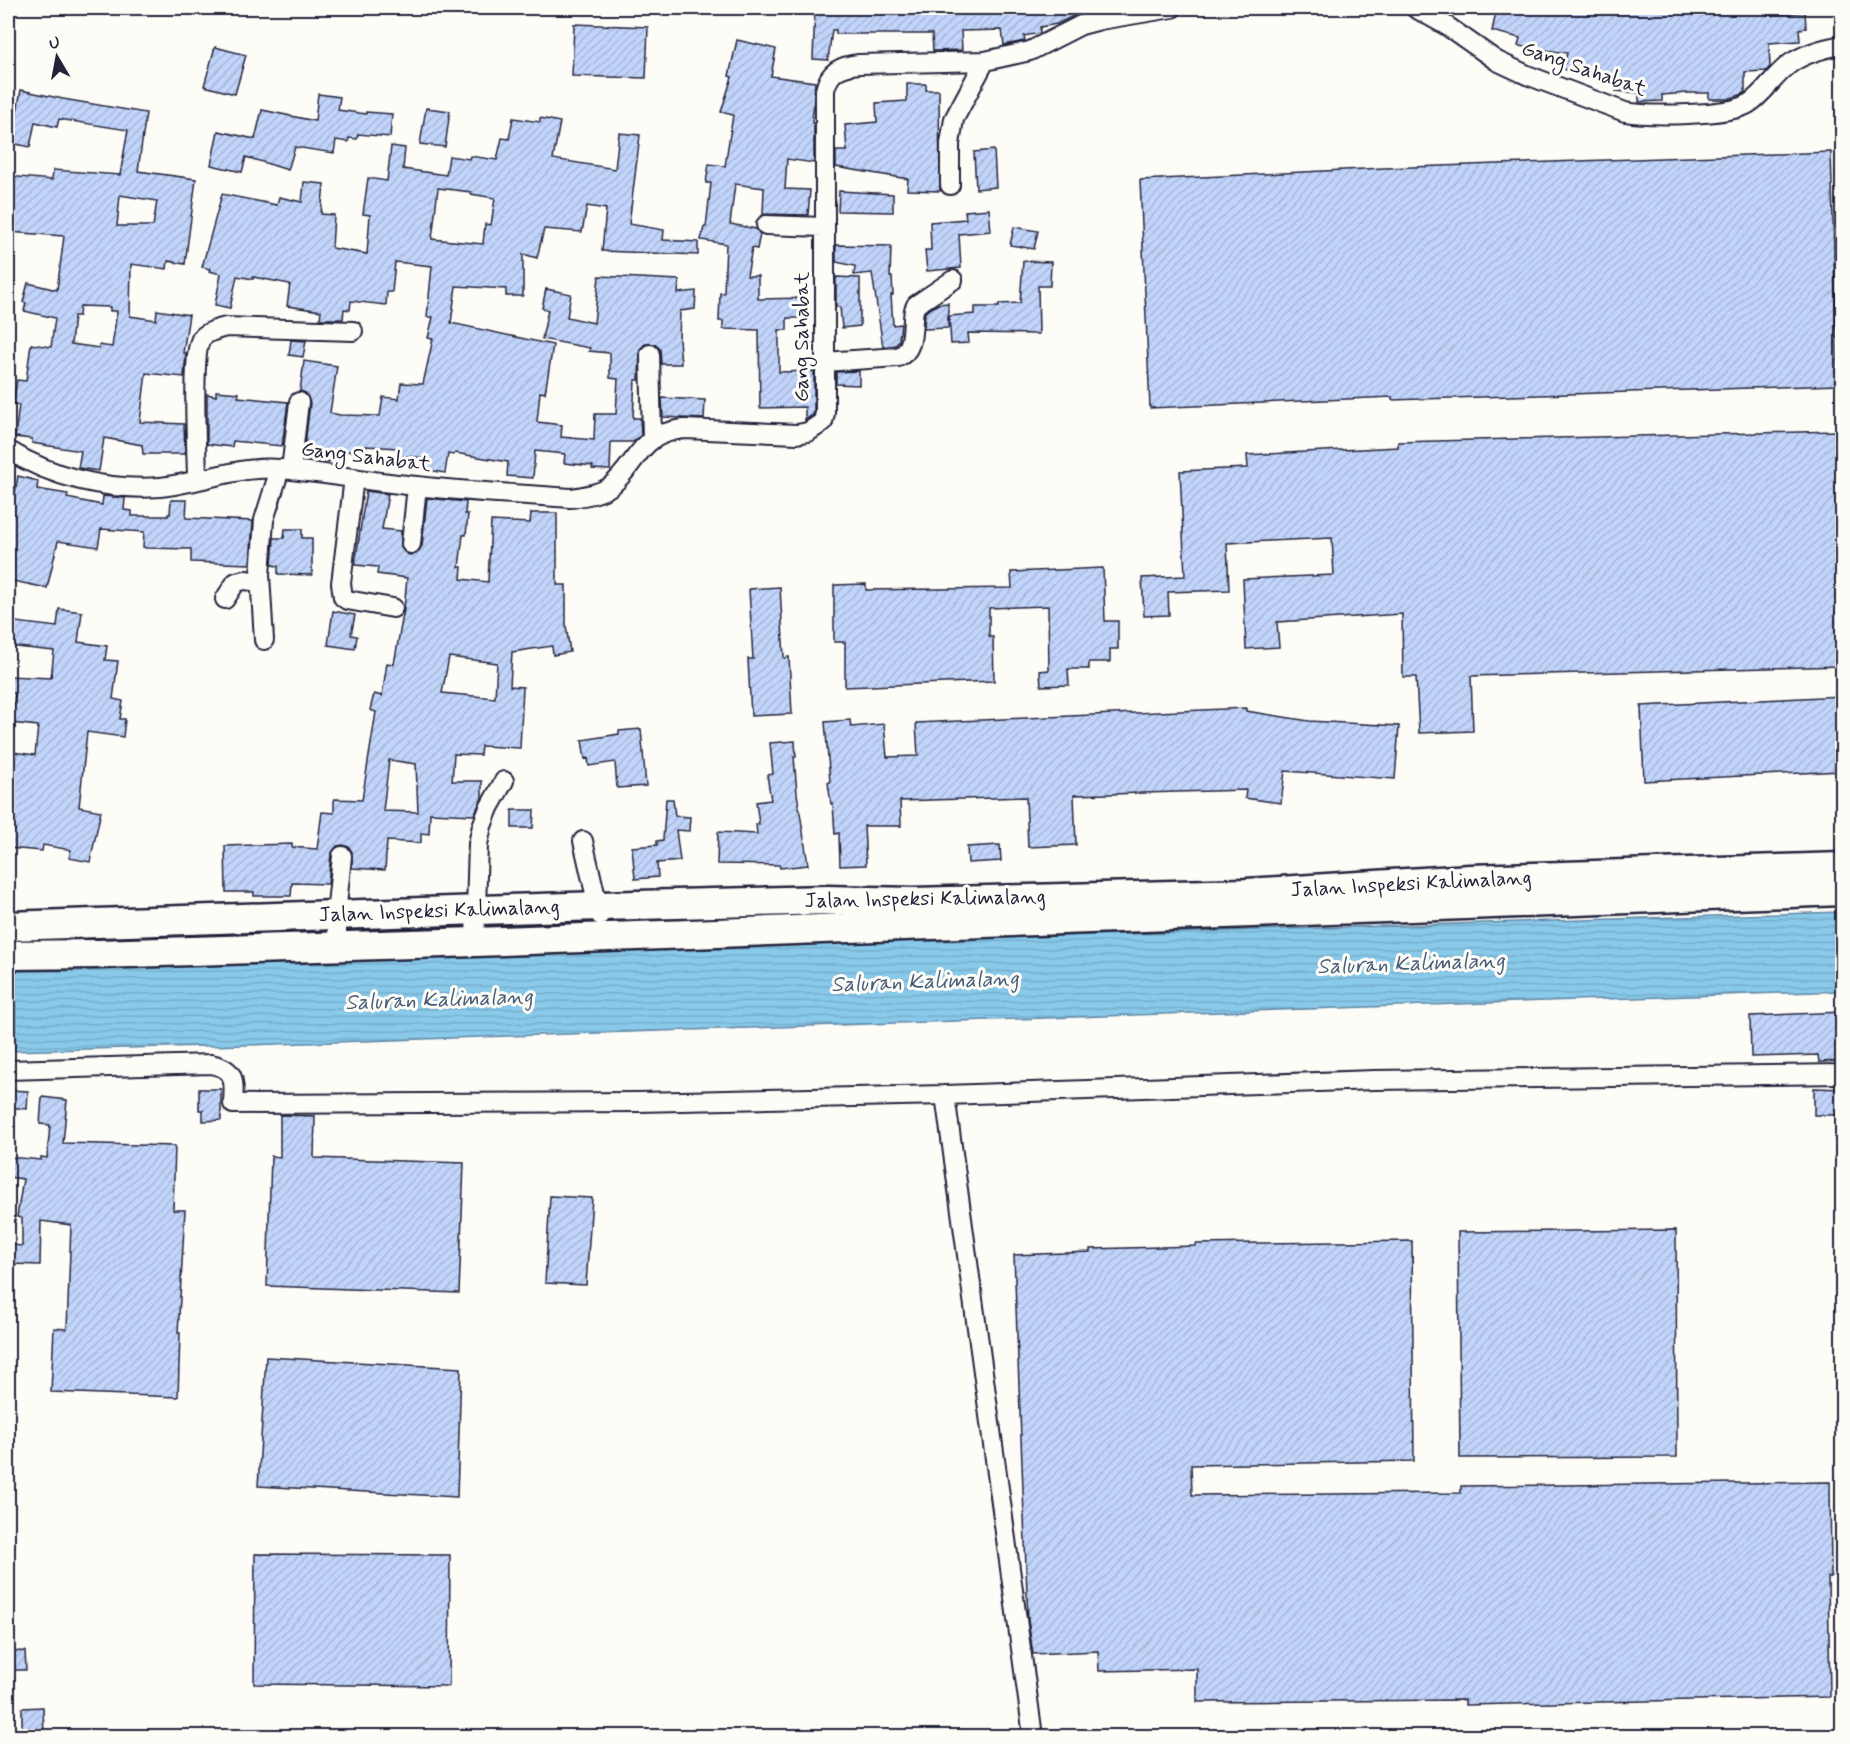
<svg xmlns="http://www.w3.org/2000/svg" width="1850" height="1744" font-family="Mynerve,sans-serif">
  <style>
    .water { fill: url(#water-rules); stroke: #6086a4; stroke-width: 1.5 }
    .building { fill: url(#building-hatch); stroke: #22223b; stroke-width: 1.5; fill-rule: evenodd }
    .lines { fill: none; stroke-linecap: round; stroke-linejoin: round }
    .minor-casing { stroke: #22223b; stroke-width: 22 }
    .primary-casing { stroke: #22223b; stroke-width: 33 }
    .minor { stroke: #fdfcf7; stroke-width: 18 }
    .primary { stroke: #fdfcf7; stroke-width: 28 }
    .labels { text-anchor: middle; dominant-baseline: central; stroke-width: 6; stroke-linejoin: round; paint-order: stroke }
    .street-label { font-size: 21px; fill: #22223b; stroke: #fdfcf7 }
    .water-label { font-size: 22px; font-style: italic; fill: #465c78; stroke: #fdfcf7 }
  </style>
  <defs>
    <pattern id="water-rules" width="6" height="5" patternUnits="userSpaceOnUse" patternTransform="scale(1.5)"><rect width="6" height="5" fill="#89c9ea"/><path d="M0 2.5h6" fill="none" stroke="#76acca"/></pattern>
    <pattern id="building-hatch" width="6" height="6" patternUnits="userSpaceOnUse" patternTransform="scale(1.5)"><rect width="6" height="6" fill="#c1d4fa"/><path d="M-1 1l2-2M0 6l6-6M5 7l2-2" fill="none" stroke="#a6b6d7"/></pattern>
  </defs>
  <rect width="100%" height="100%" fill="#fdfcf7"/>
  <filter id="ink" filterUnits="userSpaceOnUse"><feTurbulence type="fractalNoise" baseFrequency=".0167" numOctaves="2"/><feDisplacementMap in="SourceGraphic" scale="12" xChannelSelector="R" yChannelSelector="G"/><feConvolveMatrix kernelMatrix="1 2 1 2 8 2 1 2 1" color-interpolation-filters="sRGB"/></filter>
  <g filter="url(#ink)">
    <!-- water -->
    <path class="water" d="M1842,912V991L246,1045L8,1051V968Z"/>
    <!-- building -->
    <path class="building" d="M815,8H1074L1075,15L1057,24L1040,27V33L1024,36L1025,41L1004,45L1002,30L961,31L962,50L933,51L932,34H836V30H832L828,60L813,59Z
      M1497,8H1772V15L1805,12L1806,28L1799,29L1800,41L1769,43L1770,67L1766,71L1745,72V92L1743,94L1728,99H1709V93H1687L1662,95V101L1639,102V93L1616,91L1617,77L1579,73L1563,69L1567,53L1518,46L1520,38L1492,31Z
      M574,24L648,27L646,78L572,76Z
      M737,40L776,49L771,76L815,82L812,123H814V163L787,159L785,189L810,190L808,215L763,214L764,188L735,184L730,224L756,229L760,234L757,249L752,248L747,276H758V299L807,298V318H787V330H779V372L814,371V412L813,415L805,420V407L760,408L759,330L723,329V321H719L720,293H724L726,244L701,240L704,227H706L711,183H706L709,164L725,166L733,115L721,112L732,77L729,76Z
      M215,47L246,55L235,94L204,86Z
      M907,84H926V90H939L940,191L907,190L908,179L836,167V151H847L845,125L877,122L876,103L907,101Z
      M21,90L63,99L146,113L138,171L196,179L185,264L168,261L167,269L131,264L130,316L156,320L157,310L189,315L183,353H186L184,377L146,373L140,422L184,424L185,454H143L142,445L104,438L99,471L78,468L81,451L32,443V439L15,437L19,405L13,404L17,380L26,381L31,344L51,347L55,318L24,311L26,303L23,302L28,283L57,290L64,236L8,232V176L52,180L53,170L120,175L128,130L59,119L57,127L35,122L30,147L11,143ZM120,195L157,201L153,226H117ZM80,306L110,307V311H117L112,347L99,345V348L71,344L74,316H79Z
      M318,94L340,97L338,110L366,114V112L392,114L390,137L358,134L357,139L349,138L348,142L336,140L334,153L295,147L288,170L246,157L242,172L211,165L218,131L255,139L262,110L315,121Z
      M426,108L450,111L445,147L420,144Z
      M513,118L540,122V118L560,122L553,159L615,169L619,133L640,135L629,224L664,230L663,240L698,242V255L602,251L606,209L587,206L582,232L544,229L537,258L523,254V296H506V289L456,286L451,323L553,345L545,393L540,392L537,422L562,425L561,437L594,440L595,414H616L618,379L610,378V353L589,351L590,348L542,339L548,310L542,308L546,289L571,294L567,317L594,323L599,276L679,280L678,293L696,291L695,309L680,311L679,339L681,364H661L660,349L655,344H645L640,349L639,380H635L633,418H640L641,435L633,442H611L610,470L592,469L593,466L564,463L565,454L535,451L533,478L507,476L508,462L455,453L454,455L448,454L445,473L422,469L424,458L398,456V448L366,446V452L342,451L341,462L324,461L325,455L304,453L310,403L306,393L300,391L304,361L337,366L330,413L340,415L380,416L383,397L399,399L401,383L423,384L433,339L428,338L433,317H427L432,266L395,262L392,292H387L386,305L351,301L350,310L344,309L343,319H320L321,311L287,306L290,284L253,277V279L237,276L230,308L215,305L221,274L209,271L210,269L202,267L222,194L277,205L279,197L302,202L304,182L324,184L321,214L334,215L332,248L367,254L370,215L363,214L368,178L387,181L391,146L405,148L403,169L446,175L449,156L469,159L470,156L497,160L502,138L509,139ZM438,188L471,192V194L495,198L491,225L485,224L483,244L432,239Z
      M994,150L996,187L976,189L974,152Z
      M1831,152L1838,385L1392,400V397L1150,408L1140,180L1384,168Z
      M839,191L893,194V212L838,211Z
      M989,209L991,231L959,234L961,268L927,271L925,250H931L930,222L966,219L965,211Z
      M1014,227L1038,231L1034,249L1010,245Z
      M836,245L891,246L890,277H892L893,295H891L893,325L901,324L899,340L896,345L883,347L872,273L854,275L855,266L836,262Z
      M1023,261L1051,262L1050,286H1038L1039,334L968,333L969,343L951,344L949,316L975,314V307H999V304L1020,303Z
      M836,277L860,278V326L842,328L840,307H836Z
      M948,303V328L924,329L925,312L938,304Z
      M291,340L306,341L303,357L289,355Z
      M859,371V385L836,384V372Z
      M216,391L239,393L238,397L288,402L282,446L233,441L232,447L207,444V394L216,396Z
      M662,398L705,400L704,419L663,417Z
      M1837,431L1842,666L1471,676L1473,731L1419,733L1416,677H1403L1402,614L1277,622L1279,647L1246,649L1243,579L1334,575L1332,538L1227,543L1229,590L1168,592L1169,615L1144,616L1142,578L1185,576L1180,471L1248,468L1247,455L1398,447V442Z
      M18,476L38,481L37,489L68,494L67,498L102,505L103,496L125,498L124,510L132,511V516H168V514H170L171,500H187L186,518L253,521L250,564L191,562V549L146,548L143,547L144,532L101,529L98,547L58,541L47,588L8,580V492L15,493Z
      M366,491L388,494L382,529L401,531V548L409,555L416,554L422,546L427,498L466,502L465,514H468L466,535H463L459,567H462L461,579L488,582L491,521L530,523L531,513H557V585H566V625L570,652L553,655L552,646L512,652L510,686L523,687L520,748L481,746L480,755L454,754L452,781H482V798L474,815L430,813L429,834L421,833V843L387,841L385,870L352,868V852L349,847L343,845L337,846L331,854L328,884L292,883L291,896H254V892H226L225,846L292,844V847L317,849L322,812L334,813V799L362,800L376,712L370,710L374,694L382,696L387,663L394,664L404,609L407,578L377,574L378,567L355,565ZM449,657L497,663L495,698L442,693ZM389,760L416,764L418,812L383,811Z
      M285,529H302V538H312V575L278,574V566L272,565L274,538H284Z
      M1103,568L1105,621H1118V649H1110V662H1089V669H1068L1069,685L1041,686L1040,671L1049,670L1048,606L989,608V637H993L994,681L845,687V642H834V585L866,584V590L1012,588L1011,572Z
      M780,587L784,658L789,657L792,714L751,716L748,659H753L749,589Z
      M59,609L82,612L78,642L107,646L105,660L118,661L113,699L123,701L120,719H125L123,737L87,732L79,807L101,811L90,862L69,858L71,850L43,845L42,851L8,848V793L13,752L35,755L38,726L11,723L15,693H8V676L51,678L54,651L8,646V621L57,627Z
      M333,611L355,615L351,635L357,636L355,649L328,645Z
      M1842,696V771L1644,781L1641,706Z
      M1246,708V711L1309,721L1399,726L1395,779L1285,771L1281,803L1245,798L1246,790L1074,795L1076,845L1028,847L1026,797L900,801L901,826H864L866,865L840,866L839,833L835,834L833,804H831L828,783L830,782L825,722L850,720L851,727L884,724L887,757L918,756L916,723Z
      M641,729L646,786L617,788L615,762L589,766L588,758L585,759L582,740L619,734V731Z
      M795,741L796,757H794L797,793L808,865L780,868L779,865L717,864L718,832L757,834L756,824H759L756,802L771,800L767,775L773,774L770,743Z
      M666,799H673L675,816L690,817L689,831L676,830L680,861L657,863L658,877L635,879L632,847L657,845V841L663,840Z
      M512,810H534L533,828H512Z
      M1000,845L1001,861L968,863L967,847Z
      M1842,1012V1061L1819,1062L1818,1055L1751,1057L1750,1016Z
      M1814,1088L1842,1089V1115H1814Z
      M199,1089H221V1120L203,1121V1110H199Z
      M8,1090L28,1091L27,1109L8,1107Z
      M42,1097L67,1100L63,1143L175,1146L173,1210H185L178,1333H180L178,1397L51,1392L54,1328L67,1329L71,1225L41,1221L40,1265L11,1264L12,1245L22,1246V1218L17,1217L23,1179L8,1177L9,1157L41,1160V1157L47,1158L50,1125L40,1124Z
      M280,1115L315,1116L314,1158L464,1163L459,1293L267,1286L271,1156L280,1157Z
      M550,1196L592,1198L586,1285L545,1283Z
      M1676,1230L1677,1457L1460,1458L1458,1232Z
      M1412,1241L1414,1461L1191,1465L1192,1495L1461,1493V1486L1830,1482L1831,1577H1828L1830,1697L1465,1705V1700L1197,1702V1669L1099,1671L1098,1651L1033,1654L1028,1620L1014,1255L1090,1252V1249L1196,1246V1244Z
      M266,1357L461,1368L457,1497L258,1486Z
      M255,1554L450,1555L449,1686L254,1684Z
      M25,1651L26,1670H8V1652Z
      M43,1707L44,1737H22V1708Z"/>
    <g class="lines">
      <defs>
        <path id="minor" d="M1415,8L1447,26L1497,61L1527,75L1625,112C1648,116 1729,116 1748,104C1764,94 1775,74 1791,63C1806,53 1825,48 1842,45
          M950,185V144L954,119L985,61
          M766,225L823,227
          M650,354L652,439
          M824,362L898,357C916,350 911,326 914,310L916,305L953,280
          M8,450C51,477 108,491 160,487C201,483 240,465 281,469C327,473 372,482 417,486C468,492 520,494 571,498C584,496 601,494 612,485C640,460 639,434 684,429L797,434L808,432L823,422L825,413V90C829,71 841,66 859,64L985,61L1030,51L1081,25L1100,20L1172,8
          M291,470L299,402
          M354,478L341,583L343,597L347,600L393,608
          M197,480C197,456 191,355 201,339C206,332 218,329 226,327L353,331
          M411,544L417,486
          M225,599L236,582L245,580L260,582
          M264,640L260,575L264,520L280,469
          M583,841L600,915
          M475,942L478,844L482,826L489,808L504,781
          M338,946L336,915L342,856
          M8,1070L211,1064C237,1069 234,1082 233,1104L638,1102L945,1095L1374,1080L1842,1074
          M945,1095L1033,1736"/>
        <path id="primary" d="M8,926L599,906L826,900L913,902L1246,893L1470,879L1842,867
          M8,955L98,954L475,942L1842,891"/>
      </defs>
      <!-- minor casing -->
      <use href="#minor" class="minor-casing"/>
      <!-- primary casing -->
      <use href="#primary" class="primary-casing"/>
      <!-- minor -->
      <use href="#minor" class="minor"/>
      <!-- primary -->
      <use href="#primary" class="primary"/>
    </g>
  </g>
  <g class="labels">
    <!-- street labels -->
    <g class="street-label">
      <text transform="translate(1584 69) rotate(19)">Gang Sahabat</text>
      <text transform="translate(802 337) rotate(-90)">Gang Sahabat</text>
      <text transform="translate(366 457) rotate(7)">Gang Sahabat</text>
      <text transform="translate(1411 884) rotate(-3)">Jalan Inspeksi Kalimalang</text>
      <text transform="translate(925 899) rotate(-1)">Jalan Inspeksi Kalimalang</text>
      <text transform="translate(439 911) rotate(-2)">Jalan Inspeksi Kalimalang</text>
    </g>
    <!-- water labels -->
    <g class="water-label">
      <text transform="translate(1411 964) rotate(-2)">Saluran Kalimalang</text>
      <text transform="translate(925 982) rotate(-2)">Saluran Kalimalang</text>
      <text transform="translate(439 1000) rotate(-2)">Saluran Kalimalang</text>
    </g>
  </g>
  <!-- margin -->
  <rect width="1850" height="1744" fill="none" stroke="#fdfcf7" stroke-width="30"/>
  <rect x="15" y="15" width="1820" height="1714" fill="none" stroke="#22223b" stroke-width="2" filter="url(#ink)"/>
  <!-- north arrow -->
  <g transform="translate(57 57) rotate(350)" stroke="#fdfcf7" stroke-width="4.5" paint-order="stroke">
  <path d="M0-4.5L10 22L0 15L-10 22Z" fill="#22223b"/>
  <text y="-9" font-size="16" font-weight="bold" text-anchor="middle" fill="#22223b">U</text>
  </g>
</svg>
